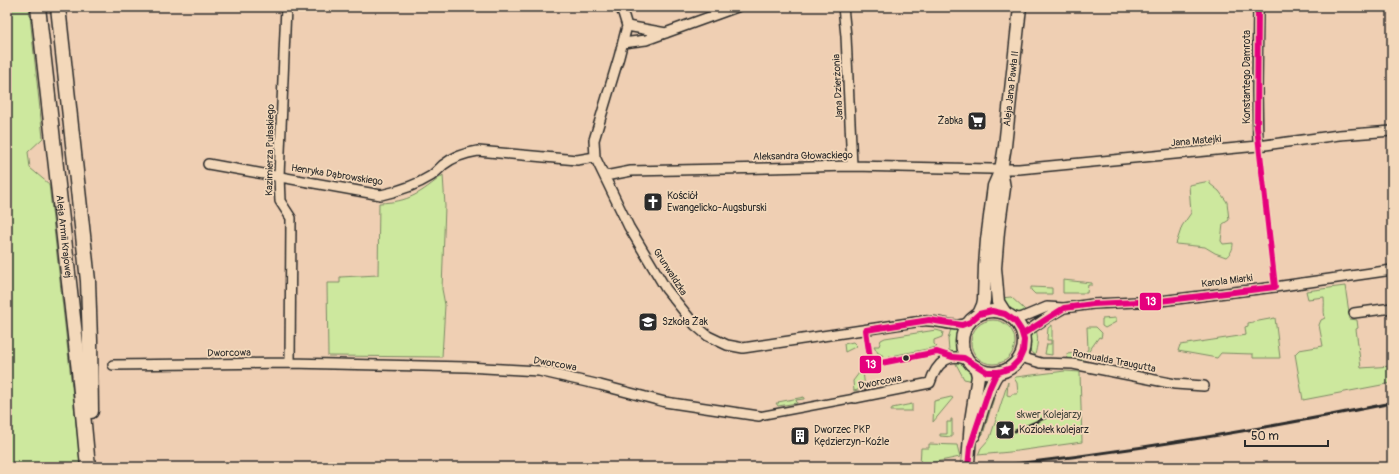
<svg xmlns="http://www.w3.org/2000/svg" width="1399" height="474" font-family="Pangolin,sans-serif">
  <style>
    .green { fill: #cde89e; stroke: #7c8a64 }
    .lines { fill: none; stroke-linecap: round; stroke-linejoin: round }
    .pedestrian-casing { stroke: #2b2b2b; stroke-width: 10 }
    .minor-casing { stroke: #2b2b2b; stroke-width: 12 }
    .secondary-casing { stroke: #2b2b2b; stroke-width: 15 }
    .primary-casing { stroke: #2b2b2b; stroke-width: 17 }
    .pedestrian { stroke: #f3d8ba; stroke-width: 7 }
    .minor { stroke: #f3d8ba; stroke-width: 9 }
    .secondary { stroke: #f3d8ba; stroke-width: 12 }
    .primary { stroke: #f3d8ba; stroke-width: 14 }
    .rail { stroke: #2b2b2b; stroke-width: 3 }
    .bus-1-casing { stroke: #f3d8ba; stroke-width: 9 }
    .bus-1 { stroke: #e5007d; stroke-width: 6 }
    .bus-dot { fill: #2b2b2b; stroke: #f3d8ba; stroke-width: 1.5 }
    .labels { text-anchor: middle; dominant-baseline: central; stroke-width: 3.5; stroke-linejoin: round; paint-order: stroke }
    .street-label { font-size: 10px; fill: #2b2b2b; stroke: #f3d8ba }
    .poi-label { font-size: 10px; fill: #2b2b2b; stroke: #f3d8ba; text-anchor: start }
    .park-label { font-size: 10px; fill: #43473c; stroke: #f3d8ba }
    .line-badge { stroke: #f3d8ba; stroke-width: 1.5 }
    .badge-label { font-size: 11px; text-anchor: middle; font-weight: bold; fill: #fff }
  </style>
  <rect width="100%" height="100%" fill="#efcfb3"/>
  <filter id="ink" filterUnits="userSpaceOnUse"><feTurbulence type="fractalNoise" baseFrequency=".025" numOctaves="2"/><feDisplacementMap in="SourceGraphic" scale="8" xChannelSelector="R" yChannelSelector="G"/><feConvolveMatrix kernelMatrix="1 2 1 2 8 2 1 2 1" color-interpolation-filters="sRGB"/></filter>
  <g filter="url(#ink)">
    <!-- green -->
    <path class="green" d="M7,7H29L43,138L28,152L30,168L49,184L81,467H7Z
      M443,175L445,206L442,289L445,305L442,357L328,356L327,283H340V277L378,275L379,203C410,202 420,193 443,175Z
      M1210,181V184L1219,191L1227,202L1229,220L1223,224L1221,241L1223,244L1233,243C1233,250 1231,253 1226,257L1215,253L1205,247L1176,244L1182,226L1191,213L1189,185Z
      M1063,280L1092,283V285H1088L1087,293H1063Z
      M1345,286L1350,319L1357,320L1358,328L1356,329L1361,368L1392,366V383L1303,400L1295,354L1299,350L1323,346L1319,325L1321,320L1325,318C1323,310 1325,305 1324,297L1308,299L1306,291Z
      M1031,287L1052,288V294H1035L1031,290Z
      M1011,297L1024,309L1026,312C1011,315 1008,310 1001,298Z
      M1116,318V322L1105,328L1102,326V319Z
      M1275,318L1280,358H1253V354L1221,353L1217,358L1178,351L1180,345L1246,335L1245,327L1248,326V323Z
      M971 342a22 22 0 1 1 44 0a22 22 0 1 1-44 0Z
      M1052,325V355L1045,354L1047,344H1051V340H1047L1048,328Z
      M1087,327H1096L1102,333L1101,338L1099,337L1082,361L1068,359L1067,354L1086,352L1088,349Z
      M951,329L960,331L958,343L960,354H957L949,350L948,339Z
      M936,330L943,332L942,337L934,340V344L937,347L886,357L878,353L874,346H879L881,340L885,338Z
      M1036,330C1039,339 1037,346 1035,355C1024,349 1028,337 1036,330Z
      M853,342L857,346L845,352L844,344Z
      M955,362C969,362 971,369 974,381L964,379Z
      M860,363H862L865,388L854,391L853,381L859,373Z
      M1065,371L1080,372L1082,442L1010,452L978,455L981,448L990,438L1008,382L1007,395L1011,396L1012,394H1016L1018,393L1017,383L1014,378L1016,377Z
      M804,397V399L796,400L797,403L778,406L776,403H779L778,402Z
      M951,397L953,398L933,422L934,401Z
      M991,397L994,398L983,434L979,437Z
      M912,404V411H891L892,408Z
      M951,419H952V437L940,436V434H947V422H951Z
      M929,444L957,445L960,457L920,465L921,448H929Z"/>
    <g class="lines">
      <defs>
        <path id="pedestrian" d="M759,416L855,398"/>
        <path id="minor" d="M286,7L279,176L280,201L291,218L290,363
          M619,7L623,13L627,26L619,57L594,140L595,157L629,227L666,289L695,325L708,336L727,345L743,348L922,321C939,319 956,330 970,322
          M843,7L846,36L852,166
          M1258,7L1257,90L1258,146
          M627,26L666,33
          M623,43L646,40L737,7
          M208,164L381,195C399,191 415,186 431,176C435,173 439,169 443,165C453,157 465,153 478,151L577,160L595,157
          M605,176L631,171L852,166L991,169H1019L1258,146L1339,135L1392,131
          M1354,313L1392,308
          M1011,316L1019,318L1023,317L1047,307L1064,308L1093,304L1160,301L1275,287L1392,270
          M1023,334L1048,317L1064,308
          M1020,357L1041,363L1073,364L1175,384L1204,386
          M113,365L290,363L467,367L539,371L600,385L665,402L759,416
          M855,398L930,383C936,364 950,349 970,362"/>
        <g id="secondary">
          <path d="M1001,170L1004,188L998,231L995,268L998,302L1005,313"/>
          <circle cx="993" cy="342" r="31"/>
          <path id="s1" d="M979,314L983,305L984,300L985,266L987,240L994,186L1001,170L1005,146L1020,7"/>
          <path d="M974,435C980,420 988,382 999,372"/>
          <path d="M968,463L971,421L978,376L976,367"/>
        </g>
        <g id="primary">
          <path id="s2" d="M38,7L79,371L88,467"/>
          <path d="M58,7L88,281L90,341L91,411"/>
        </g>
      </defs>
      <!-- pedestrian casing -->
      <use href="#pedestrian" class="pedestrian-casing"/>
      <!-- minor casing -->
      <use href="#minor" class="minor-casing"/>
      <!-- secondary casing -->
      <use href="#secondary" class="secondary-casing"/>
      <!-- primary casing -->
      <use href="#primary" class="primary-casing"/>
      <!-- pedestrian -->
      <use href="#pedestrian" class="pedestrian"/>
      <!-- minor -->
      <use href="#minor" class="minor"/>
      <!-- secondary -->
      <use href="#secondary" class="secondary"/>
      <!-- primary -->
      <use href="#primary" class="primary"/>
      <!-- rail -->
      <path class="rail" d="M1015,431L1047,417
        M990,467C1125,452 1259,430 1392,403"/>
      <defs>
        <path id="bus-1" d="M992,311L1005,314L1015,321L1021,330L1024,340L1023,351L1019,360L1011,368L999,372H987L964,358L952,357L937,352L871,365L866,330L929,320L962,325L970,322L979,314Z
          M1023,334L1064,308L1093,304L1160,301L1275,287L1257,127L1258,7
          M968,467L970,447L990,387L995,376L999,372"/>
      </defs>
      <!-- bus-1 casing -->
      <use href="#bus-1" class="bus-1-casing"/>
      <!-- bus-1 -->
      <use href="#bus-1" class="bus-1"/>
    </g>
  </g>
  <!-- icons -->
  <defs>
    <symbol id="supermarket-square" viewBox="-11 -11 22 22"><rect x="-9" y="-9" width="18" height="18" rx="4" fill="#2b2b2b" stroke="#f3d8ba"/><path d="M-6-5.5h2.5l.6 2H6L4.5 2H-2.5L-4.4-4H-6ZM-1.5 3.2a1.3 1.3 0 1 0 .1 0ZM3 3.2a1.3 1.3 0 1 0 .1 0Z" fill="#fff"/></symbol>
    <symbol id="church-square" viewBox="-11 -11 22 22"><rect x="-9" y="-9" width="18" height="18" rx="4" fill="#2b2b2b" stroke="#f3d8ba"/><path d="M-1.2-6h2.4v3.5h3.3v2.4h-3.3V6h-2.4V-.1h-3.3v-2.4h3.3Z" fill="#fff"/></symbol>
    <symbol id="school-square" viewBox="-11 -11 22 22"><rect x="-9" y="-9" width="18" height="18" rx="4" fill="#2b2b2b" stroke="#f3d8ba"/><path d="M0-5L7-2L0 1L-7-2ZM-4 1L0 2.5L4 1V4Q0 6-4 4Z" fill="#fff"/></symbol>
    <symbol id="sight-square" viewBox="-11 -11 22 22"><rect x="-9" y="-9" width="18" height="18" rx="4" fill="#2b2b2b" stroke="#f3d8ba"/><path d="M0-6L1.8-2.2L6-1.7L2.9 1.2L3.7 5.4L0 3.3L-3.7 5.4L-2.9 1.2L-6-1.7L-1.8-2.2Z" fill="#fff"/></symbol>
    <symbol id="building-square" viewBox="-11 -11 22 22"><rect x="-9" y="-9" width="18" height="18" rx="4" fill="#2b2b2b" stroke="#f3d8ba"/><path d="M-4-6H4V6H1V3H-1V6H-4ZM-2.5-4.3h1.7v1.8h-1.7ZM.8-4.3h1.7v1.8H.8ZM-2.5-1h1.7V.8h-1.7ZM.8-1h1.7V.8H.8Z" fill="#fff"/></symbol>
  </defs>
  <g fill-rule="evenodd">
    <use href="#supermarket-square" x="966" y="110" width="22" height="22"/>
    <use href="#church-square" x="642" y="191" width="22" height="22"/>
    <use href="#school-square" x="637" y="311" width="22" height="22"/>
    <use href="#sight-square" x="994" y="419" width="22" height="22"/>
    <use href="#building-square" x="789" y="425" width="22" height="22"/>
  </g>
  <!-- markers -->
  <circle class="bus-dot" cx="906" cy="358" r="3.5"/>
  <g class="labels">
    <!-- street labels -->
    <g class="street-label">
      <text transform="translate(1247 77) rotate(-90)">Konstantego Damrota</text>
      <text transform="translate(838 87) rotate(-93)">Jana Dzierżonia</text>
      <text stroke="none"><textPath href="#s1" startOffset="229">Aleja Jana Pawła II</textPath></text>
      <text transform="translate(1196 141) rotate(-5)">Jana Matejki</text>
      <text transform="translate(270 150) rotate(-89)">Kazimierza Pułaskiego</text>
      <text transform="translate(803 156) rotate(-1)">Aleksandra Głowackiego</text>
      <text transform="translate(337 175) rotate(9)">Henryka Dąbrowskiego</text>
      <text stroke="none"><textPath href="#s2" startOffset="231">Aleja Armii Krajowej</textPath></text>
      <text transform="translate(670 272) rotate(57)">Grunwaldzka</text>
      <text transform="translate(1227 281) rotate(-7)">Karola Miarki</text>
      <text transform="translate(229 353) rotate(-1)">Dworcowa</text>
      <text transform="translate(1114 361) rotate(11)">Romualda Traugutta</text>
      <text transform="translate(555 364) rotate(10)">Dworcowa</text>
      <text transform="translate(880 382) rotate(-11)">Dworcowa</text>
    </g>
    <!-- poi labels -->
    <g class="poi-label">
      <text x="963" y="121" text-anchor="end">Żabka</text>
      <text x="667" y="196">Kościół<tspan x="667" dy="12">Ewangelicko-Augsburski</tspan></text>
      <text x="662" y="322">Szkoła Żak</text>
      <text x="814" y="430">Dworzec PKP<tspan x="814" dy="12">Kędzierzyn-Koźle</tspan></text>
      <text x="1019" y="430">Koziołek kolejarz</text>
    </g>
    <!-- park labels -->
    <g class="park-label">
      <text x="1049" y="415">skwer Kolejarzy</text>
    </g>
  </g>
  <g class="line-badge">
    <rect x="1139" y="292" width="23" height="19" rx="4" fill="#e5007d"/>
    <rect x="859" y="355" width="23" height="19" rx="4" fill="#e5007d"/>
  </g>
  <g class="badge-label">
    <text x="1151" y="305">13</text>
    <text x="871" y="368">13</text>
  </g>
  <!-- margin -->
  <rect width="1399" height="474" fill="none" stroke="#f3d8ba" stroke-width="24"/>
  <rect x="12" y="12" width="1375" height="450" fill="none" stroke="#2b2b2b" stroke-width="1.5" filter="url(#ink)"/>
  <!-- scale -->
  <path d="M1245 440v6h83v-6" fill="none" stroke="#2b2b2b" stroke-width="2"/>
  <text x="1251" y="440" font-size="12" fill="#2b2b2b" stroke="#f3d8ba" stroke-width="3" paint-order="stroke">50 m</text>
</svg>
